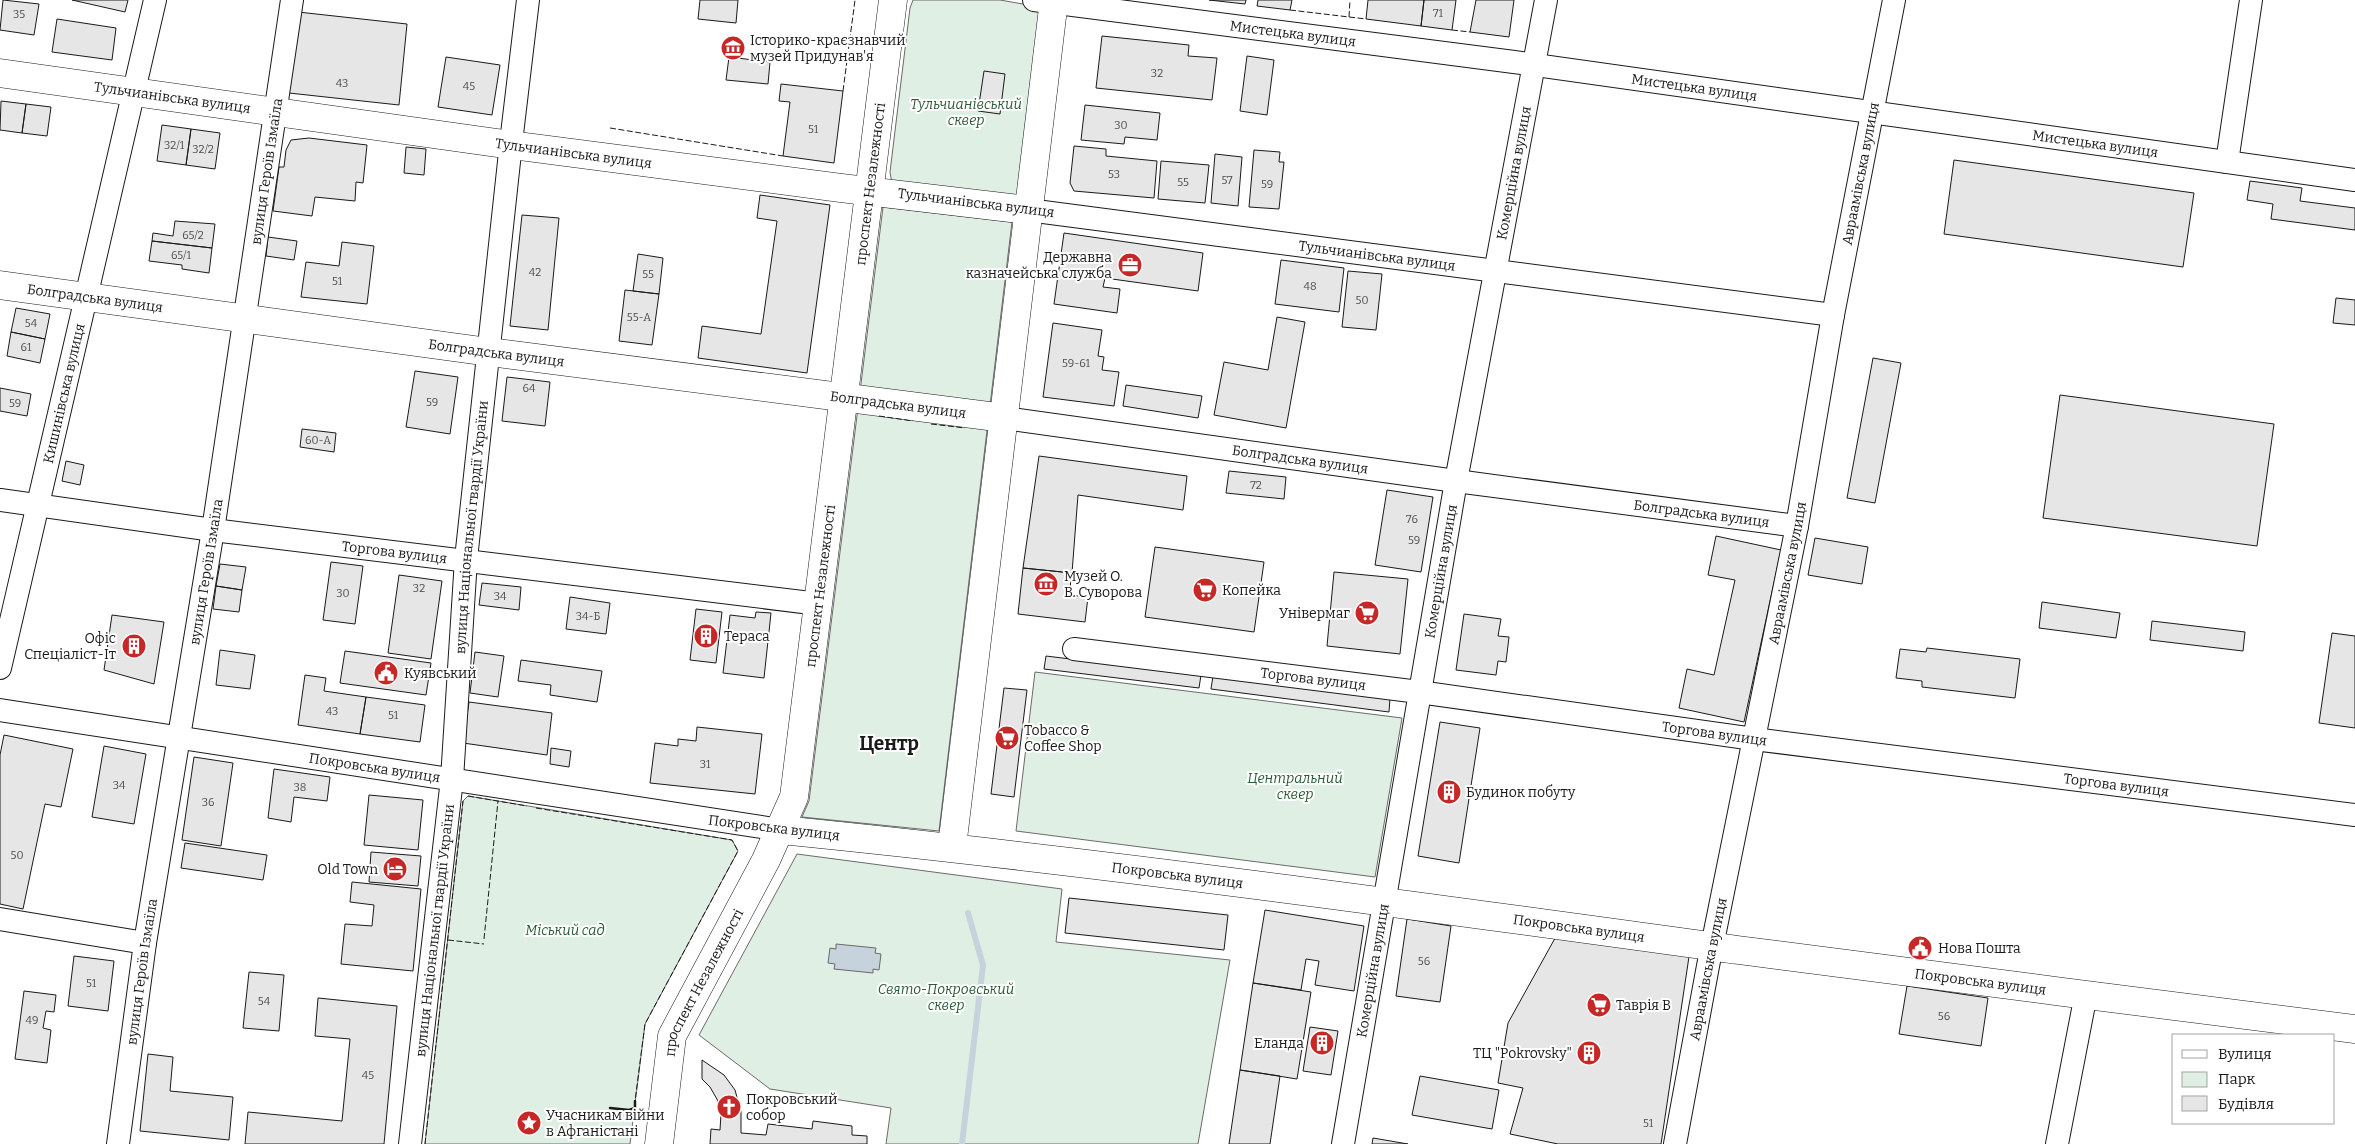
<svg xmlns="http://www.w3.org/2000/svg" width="2355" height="1144" font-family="Bitter,serif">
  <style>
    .green { fill: #e0efe3; stroke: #6a6a6a }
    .water { fill: #c6d2dc; stroke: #6a6a6a }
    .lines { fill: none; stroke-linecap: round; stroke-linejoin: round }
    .stream { stroke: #c6d2dc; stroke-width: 6 }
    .building { fill: #e6e6e6; stroke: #1a1a1a }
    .minor-casing { stroke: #1a1a1a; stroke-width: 24 }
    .major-casing { stroke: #1a1a1a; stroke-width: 29 }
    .minor { stroke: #fff; stroke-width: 22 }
    .major { stroke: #fff; stroke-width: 28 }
    .fence { stroke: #1a1a1a; stroke-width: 1; stroke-dasharray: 6 2.5; stroke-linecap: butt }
    .wall { stroke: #1a1a1a; stroke-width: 2.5 }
    .labels { text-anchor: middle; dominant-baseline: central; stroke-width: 4; stroke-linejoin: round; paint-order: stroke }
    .number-label { font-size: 11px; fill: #4d4d4d }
    .street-label { font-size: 14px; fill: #1a1a1a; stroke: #fff }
    .poi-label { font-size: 14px; fill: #1a1a1a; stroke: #fff; text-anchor: start }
    .park-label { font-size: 14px; font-style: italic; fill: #2b5a34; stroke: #fff }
    .district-label { font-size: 19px; font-weight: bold; fill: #1a1a1a; stroke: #fff }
  </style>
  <rect width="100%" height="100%" fill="#fff"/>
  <!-- green -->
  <path class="green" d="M913,0H1000L1040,7L1019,197L892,184L890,172L910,8Z
    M883,207L1012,222L939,831L802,817L809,801Z
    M1035,672L1402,718L1375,877L1016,831Z
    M468,796L732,840L738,851L645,1024L630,1144H425L463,801Z
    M797,854L1062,889L1056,942L1230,960L1198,1144H886L891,1108L770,1089L699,1035Z"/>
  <!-- water -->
  <path class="water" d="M836,944L876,948L875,953L881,954L879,970L873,969V973L834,969L835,964L828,963L830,948L836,949Z"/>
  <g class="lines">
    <!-- stream -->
    <path class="stream" d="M962,1144L983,965L968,913"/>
  </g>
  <!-- building -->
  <path class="building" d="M3,0L39,4L34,35L0,30Z
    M72,0H128L125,12Z
    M700,0H738L736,23L698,19Z
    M1209,0H1246L1245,4Z
    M1258,0H1292L1290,10L1257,6Z
    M1368,0H1424L1421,26L1366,19Z
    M1424,0H1456L1452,30L1421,26Z
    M1476,0H1514L1509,37L1470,32Z
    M298,12L407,24L399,105L289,93Z
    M57,19L116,28L112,60L52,52Z
    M1102,36L1189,45L1188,56L1217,58L1212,100L1096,88Z
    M1247,56L1274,60L1267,115L1240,111Z
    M446,57L500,65L492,115L438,107Z
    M729,57L770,62L768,84L726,80Z
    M984,71L1005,74L1000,114L978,111Z
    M781,84L843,91L834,163L783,156L790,102L779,101Z
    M1,101L26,104L22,133L0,130Z
    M26,104L51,107L47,136L22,133Z
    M1085,105L1160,113L1157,140L1125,137L1124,144L1081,140Z
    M162,125L191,129L186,165L157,161Z
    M191,129L220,133L215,169L186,165Z
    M309,138L367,145L363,183L356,182L355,201L315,197L312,216L273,211L279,167H284L286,150L291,140Z
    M1074,146L1106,149V156L1157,161L1154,198L1074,191L1070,183Z
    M406,147L426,149L424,175L404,173Z
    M1254,150L1280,152L1279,162H1284L1279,209L1249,207Z
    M1215,154L1242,157L1238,206L1211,203Z
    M1954,160L2194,193L2183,267L1944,234Z
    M1161,161L1209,165L1205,203L1158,199Z
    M2250,181L2302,188L2300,201L2355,208V230L2271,219L2273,204L2247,200Z
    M760,195L830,205L807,373L698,358L702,326L761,334L777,221L757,218Z
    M522,215L559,218L548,330L510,326Z
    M175,221L215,224L212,248L152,241L153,233L173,236Z
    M1064,233L1203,253L1198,291L1105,278L1103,287L1120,289L1117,313L1054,304Z
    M268,237L297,241L294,260L266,256Z
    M152,241L212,248L209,273L182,269V265L149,261Z
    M342,242L374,246L367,304L301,297L306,262L339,266Z
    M638,254L663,258L659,294L633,291Z
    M1281,260L1344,268L1339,312L1275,304Z
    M1348,271L1382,274L1376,330L1342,327Z
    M625,290L659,294L652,345L619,341Z
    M2336,298L2355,300V325L2333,323Z
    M16,308L50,314L45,339L11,332Z
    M1277,317L1305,322L1286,428L1214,415L1224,362L1268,370Z
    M1053,323L1102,330L1098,356L1104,357L1102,370L1119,372L1114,406L1043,397Z
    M11,332L45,339L40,363L7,356Z
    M1873,358L1901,363L1875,503L1847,498Z
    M415,371L458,377L450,434L406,427Z
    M507,377L550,382L545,426L502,421Z
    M1126,385L1202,396L1198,418L1123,406Z
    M0,388L31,394L27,416L0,411Z
    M2060,395L2274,424L2257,546L2043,518Z
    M302,429L336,433L334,452L300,447Z
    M1039,456L1187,476L1183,510L1078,495L1072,573L1023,568Z
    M66,461L84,465L80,485L62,481Z
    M1229,471L1286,477L1284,499L1226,493Z
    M1387,490L1433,497L1421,572L1375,565Z
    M1716,536L1781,550L1744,722L1679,708L1687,669L1714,675L1735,580L1708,575Z
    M1815,538L1868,547L1862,584L1808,575Z
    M1155,547L1264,562L1254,632L1145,617Z
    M331,562L363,566L355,624L323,620Z
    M220,564L246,567L242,590L216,586Z
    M1023,568L1072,573L1069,595L1088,597L1085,622L1018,614Z
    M1334,572L1408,579L1400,654L1327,646Z
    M399,575L442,581L431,659L388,653Z
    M482,583L521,587L519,610L479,605Z
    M216,586L242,590L239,612L213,609Z
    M570,597L610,603L606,634L566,629Z
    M2042,602L2120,613L2116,638L2039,628Z
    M696,609L722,612L716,663L690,660Z
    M756,612L771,613L764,678L723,673L730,615L755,618Z
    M1464,614L1501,619L1498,636L1509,637L1506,662L1498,661L1496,675L1456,670Z
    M112,615L164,622L154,684L104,670Z
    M2152,621L2245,632L2243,651L2150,640Z
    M2332,633L2355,636V728L2319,723Z
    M1927,648L2020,659L2015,698L1922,687V681L1896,678L1900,649L1926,652Z
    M220,650L255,655L250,689L216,685Z
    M345,651L431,663L426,695L340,683Z
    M475,652L504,656L498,697L470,693Z
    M1046,656L1201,675L1199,688L1044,669Z
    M521,660L602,671L597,702L550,695L551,685L518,681Z
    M305,675L326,678L324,691L366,697L360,734L298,725Z
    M1213,676L1390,698L1389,712L1211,689Z
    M1004,688L1027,690L1014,797L991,794Z
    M366,697L425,705L420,742L360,734Z
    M469,702L552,713L547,755L463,743Z
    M1440,722L1480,728L1459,863L1418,856Z
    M697,727L762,734L755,794L650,783L655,743L678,746V739L696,741Z
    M4,735L73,749L61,807L45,804L23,909L0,904V755Z
    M104,746L146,754L134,824L92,817Z
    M551,748L571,751L569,767L550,764Z
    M194,757L233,763L221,846L182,840Z
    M274,769L330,777L327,801L294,797L291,822L268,818Z
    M369,795L423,800L418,850L364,845Z
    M185,843L267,855L263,880L181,868Z
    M371,852L421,856L418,886L369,882Z
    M352,882L421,889L413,971L341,964L345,924L372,926L374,905L350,902Z
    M1069,898L1228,915L1224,950L1065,933Z
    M1265,910L1364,926L1354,991L1315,985L1319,961L1306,959L1301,990L1253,983Z
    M1407,919L1451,926L1440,1002L1396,996Z
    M1559,931L1690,950L1661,1144H1558L1510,1134L1523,1088L1498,1083L1508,1023Z
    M74,956L114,961L108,1011L68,1006Z
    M249,972L284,975L279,1031L243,1028Z
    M1253,983L1311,992L1297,1079L1240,1070Z
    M1907,986L1988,998L1981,1046L1899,1034Z
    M24,991L56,995L54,1012L46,1011L43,1028L51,1030L47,1063L15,1059Z
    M318,998L397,1006L384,1144H245L248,1112L342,1121L350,1039L315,1036Z
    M1310,1027L1338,1031L1331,1075L1303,1071Z
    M148,1054L173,1057L170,1091L233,1097L229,1140L140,1131Z
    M702,1060L724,1075L735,1090L741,1112V1133L766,1135L768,1124L812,1129L813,1121L852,1126V1135L867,1136V1144H710L711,1129L720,1130L721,1114L718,1101L710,1087L702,1079Z
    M1240,1070L1280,1076L1270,1144H1229Z
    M1420,1076L1499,1090L1492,1129L1412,1115Z
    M1373,1138L1408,1144H1372Z"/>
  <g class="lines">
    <defs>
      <g id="minor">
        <path id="s1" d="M1034,0L1514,62L2355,180"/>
        <path d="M2227,162L2251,0"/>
        <path id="s2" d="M1028,210L1833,315"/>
        <path id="s3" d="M1004,418L1456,481L1797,526"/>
        <path id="s4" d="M0,500L213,530L819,604"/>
        <path id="s5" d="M1074,649L1419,692L1754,739L2355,815"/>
        <path id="s6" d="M0,668L155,0"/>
        <path id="s7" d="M0,710L781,830"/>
        <path d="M0,919L145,943"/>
        <path id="s8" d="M118,1144L145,943L213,530L292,0"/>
        <path id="s9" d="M410,1144L452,779L466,559L512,134L528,0"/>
        <path id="s10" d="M1343,1144L1456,481L1546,0"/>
        <path id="s11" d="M1675,1144L1708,966L1797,526L1833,315L1894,0"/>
        <path d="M2057,1144L2086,994"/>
      </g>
      <g id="major">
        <path id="s12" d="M0,73L511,145L841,188L1028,210"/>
        <path id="s13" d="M0,285L489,352L1004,418"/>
        <path id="s14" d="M781,830C1101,862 1419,906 1738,950C1944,978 2149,1002 2355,1029"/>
        <path d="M952,847L1054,0"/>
        <path id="s15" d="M659,1144L672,1036L766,860L794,797L893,0"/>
      </g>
    </defs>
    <!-- minor casing -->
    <use href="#minor" class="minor-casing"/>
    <!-- major casing -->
    <use href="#major" class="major-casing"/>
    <!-- minor -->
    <use href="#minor" class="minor"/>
    <!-- major -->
    <use href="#major" class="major"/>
    <!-- fence -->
    <path class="fence" d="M1290,10L1366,19
      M1349,17L1350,0
      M1452,30L1470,32
      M843,91L855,0
      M610,128L783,156
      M879,416L913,421
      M931,424L965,428
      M468,796L527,806
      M536,808L732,840L738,851L645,1024L635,1101
      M484,939L498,801
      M448,940L484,944
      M425,1144L463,801"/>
    <!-- wall -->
    <path class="wall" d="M610,1108L629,1110L635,1108V1101"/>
  </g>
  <!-- icons -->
  <defs>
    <symbol id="museum-disc" viewBox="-11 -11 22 22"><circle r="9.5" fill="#c62828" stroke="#fff"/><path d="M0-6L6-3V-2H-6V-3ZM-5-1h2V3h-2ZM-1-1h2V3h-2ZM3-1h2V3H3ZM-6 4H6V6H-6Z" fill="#fff"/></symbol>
    <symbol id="office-disc" viewBox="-11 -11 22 22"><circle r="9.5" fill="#c62828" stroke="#fff"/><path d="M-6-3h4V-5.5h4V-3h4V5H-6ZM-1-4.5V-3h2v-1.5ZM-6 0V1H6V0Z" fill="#fff"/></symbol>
    <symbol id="supermarket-disc" viewBox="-11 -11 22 22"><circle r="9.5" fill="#c62828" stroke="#fff"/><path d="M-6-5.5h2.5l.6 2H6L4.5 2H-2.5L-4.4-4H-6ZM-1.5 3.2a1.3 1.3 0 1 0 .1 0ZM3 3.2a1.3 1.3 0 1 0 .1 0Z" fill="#fff"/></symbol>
    <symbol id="building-disc" viewBox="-11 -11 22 22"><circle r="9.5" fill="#c62828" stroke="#fff"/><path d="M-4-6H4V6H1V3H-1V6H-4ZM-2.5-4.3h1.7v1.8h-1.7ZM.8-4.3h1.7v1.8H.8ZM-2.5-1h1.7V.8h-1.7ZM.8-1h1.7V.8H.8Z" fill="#fff"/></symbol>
    <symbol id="civic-disc" viewBox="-11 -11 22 22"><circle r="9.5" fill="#c62828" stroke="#fff"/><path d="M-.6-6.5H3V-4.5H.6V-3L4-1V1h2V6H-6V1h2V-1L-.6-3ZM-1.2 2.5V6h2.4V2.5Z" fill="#fff"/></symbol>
    <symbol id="hotel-disc" viewBox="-11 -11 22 22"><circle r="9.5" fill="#c62828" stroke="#fff"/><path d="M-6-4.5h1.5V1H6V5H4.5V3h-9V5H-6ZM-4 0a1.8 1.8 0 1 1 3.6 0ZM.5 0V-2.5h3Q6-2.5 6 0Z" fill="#fff"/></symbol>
    <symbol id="church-disc" viewBox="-11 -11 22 22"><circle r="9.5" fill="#c62828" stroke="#fff"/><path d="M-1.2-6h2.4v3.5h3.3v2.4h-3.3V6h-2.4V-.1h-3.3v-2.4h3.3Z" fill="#fff"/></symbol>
    <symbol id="sight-disc" viewBox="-11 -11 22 22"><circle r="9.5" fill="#c62828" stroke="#fff"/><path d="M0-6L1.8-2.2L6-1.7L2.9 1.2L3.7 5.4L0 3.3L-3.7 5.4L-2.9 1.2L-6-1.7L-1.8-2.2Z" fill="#fff"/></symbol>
  </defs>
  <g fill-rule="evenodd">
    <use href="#museum-disc" x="719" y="34" width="28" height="28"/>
    <use href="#office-disc" x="1116" y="251" width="28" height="28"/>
    <use href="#museum-disc" x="1032" y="570" width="28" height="28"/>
    <use href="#supermarket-disc" x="1191" y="576" width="28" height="28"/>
    <use href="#supermarket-disc" x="1353" y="599" width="28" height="28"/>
    <use href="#building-disc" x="692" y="622" width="28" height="28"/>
    <use href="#building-disc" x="120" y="632" width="28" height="28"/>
    <use href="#civic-disc" x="372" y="659" width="28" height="28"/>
    <use href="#supermarket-disc" x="993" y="724" width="28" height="28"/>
    <use href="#building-disc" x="1435" y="778" width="28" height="28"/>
    <use href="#hotel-disc" x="381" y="855" width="28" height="28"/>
    <use href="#civic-disc" x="1906" y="934" width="28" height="28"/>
    <use href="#supermarket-disc" x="1585" y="991" width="28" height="28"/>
    <use href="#building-disc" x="1308" y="1029" width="28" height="28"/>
    <use href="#building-disc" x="1575" y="1039" width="28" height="28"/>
    <use href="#church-disc" x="715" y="1093" width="28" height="28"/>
    <use href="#sight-disc" x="515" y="1109" width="28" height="28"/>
  </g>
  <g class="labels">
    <!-- number labels -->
    <g class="number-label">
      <text x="1438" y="13">71</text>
      <text x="19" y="14">35</text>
      <text x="1157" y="73">32</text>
      <text x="342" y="83">43</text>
      <text x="469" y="86">45</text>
      <text x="1121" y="125">30</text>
      <text x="813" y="129">51</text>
      <text x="174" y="145">32/1</text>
      <text x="203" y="149">32/2</text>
      <text x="1114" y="174">53</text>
      <text x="1227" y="180">57</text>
      <text x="1183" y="182">55</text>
      <text x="1267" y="184">59</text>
      <text x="193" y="235">65/2</text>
      <text x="181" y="255">65/1</text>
      <text x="535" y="272">42</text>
      <text x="648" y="274">55</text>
      <text x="337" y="281">51</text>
      <text x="1310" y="286">48</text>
      <text x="1362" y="300">50</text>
      <text x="639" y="317">55-А</text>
      <text x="31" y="323">54</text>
      <text x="26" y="347">61</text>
      <text x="1076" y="363">59-61</text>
      <text x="529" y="388">64</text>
      <text x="432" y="402">59</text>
      <text x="15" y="403">59</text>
      <text x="318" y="440">60-А</text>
      <text x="1256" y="485">72</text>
      <text x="1412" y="519">76</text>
      <text x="1414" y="540">59</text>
      <text x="419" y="588">32</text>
      <text x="343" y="593">30</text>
      <text x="500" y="596">34</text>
      <text x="588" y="616">34-Б</text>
      <text x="332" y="711">43</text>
      <text x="393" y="715">51</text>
      <text x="705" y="764">31</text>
      <text x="119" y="785">34</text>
      <text x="300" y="787">38</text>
      <text x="208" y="802">36</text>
      <text x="17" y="855">50</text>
      <text x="1424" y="961">56</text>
      <text x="91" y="983">51</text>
      <text x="264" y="1001">54</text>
      <text x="1944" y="1016">56</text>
      <text x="32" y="1020">49</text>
      <text x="368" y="1075">45</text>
      <text x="1648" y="1123">51</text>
    </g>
    <!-- street labels -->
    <g class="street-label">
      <text stroke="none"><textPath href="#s1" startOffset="261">Мистецька вулиця</textPath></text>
      <text stroke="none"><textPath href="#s1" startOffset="666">Мистецька вулиця</textPath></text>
      <text stroke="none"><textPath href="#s12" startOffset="174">Тульчианівська вулиця</textPath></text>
      <text stroke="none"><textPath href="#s1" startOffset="1071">Мистецька вулиця</textPath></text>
      <text stroke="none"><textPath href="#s12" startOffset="579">Тульчианівська вулиця</textPath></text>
      <text stroke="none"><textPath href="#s8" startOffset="984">вулиця Героїв Ізмаїла</textPath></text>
      <text stroke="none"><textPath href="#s10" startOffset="986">Комерційна вулиця</textPath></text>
      <text stroke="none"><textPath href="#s11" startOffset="988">Авраамівська вулиця</textPath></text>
      <text stroke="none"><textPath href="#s15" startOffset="995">проспект Незалежності</textPath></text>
      <text transform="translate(976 203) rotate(7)">Тульчианівська вулиця</text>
      <text stroke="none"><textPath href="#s2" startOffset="352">Тульчианівська вулиця</textPath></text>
      <text stroke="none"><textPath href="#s13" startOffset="96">Болградська вулиця</textPath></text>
      <text stroke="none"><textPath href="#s13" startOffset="501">Болградська вулиця</textPath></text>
      <text stroke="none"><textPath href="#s6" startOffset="282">Кишинівська вулиця</textPath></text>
      <text stroke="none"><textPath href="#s13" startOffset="906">Болградська вулиця</textPath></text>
      <text stroke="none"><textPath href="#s3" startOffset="299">Болградська вулиця</textPath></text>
      <text stroke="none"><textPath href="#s3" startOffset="704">Болградська вулиця</textPath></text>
      <text stroke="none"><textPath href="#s9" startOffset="620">вулиця Національної гвардії України</textPath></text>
      <text stroke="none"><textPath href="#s4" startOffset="398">Торгова вулиця</textPath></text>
      <text stroke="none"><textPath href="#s10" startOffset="581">Комерційна вулиця</textPath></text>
      <text stroke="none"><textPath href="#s8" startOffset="579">вулиця Героїв Ізмаїла</textPath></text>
      <text stroke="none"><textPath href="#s11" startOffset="582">Авраамівська вулиця</textPath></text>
      <text stroke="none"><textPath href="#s15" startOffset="590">проспект Незалежності</textPath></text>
      <text stroke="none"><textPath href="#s5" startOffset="241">Торгова вулиця</textPath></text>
      <text stroke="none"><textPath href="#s5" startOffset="646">Торгова вулиця</textPath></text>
      <text stroke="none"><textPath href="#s7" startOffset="379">Покровська вулиця</textPath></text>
      <text stroke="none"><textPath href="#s5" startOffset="1051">Торгова вулиця</textPath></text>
      <text transform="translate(774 828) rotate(7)">Покровська вулиця</text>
      <text stroke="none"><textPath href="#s14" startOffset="399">Покровська вулиця</textPath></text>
      <text stroke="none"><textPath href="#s14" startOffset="804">Покровська вулиця</textPath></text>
      <text stroke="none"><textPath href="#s9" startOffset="215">вулиця Національної гвардії України</textPath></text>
      <text stroke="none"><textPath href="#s10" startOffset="176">Комерційна вулиця</textPath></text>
      <text stroke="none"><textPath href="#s11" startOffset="178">Авраамівська вулиця</textPath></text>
      <text stroke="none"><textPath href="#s8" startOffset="174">вулиця Героїв Ізмаїла</textPath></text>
      <text stroke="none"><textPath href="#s14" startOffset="1209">Покровська вулиця</textPath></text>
      <text stroke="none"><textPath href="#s15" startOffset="170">проспект Незалежності</textPath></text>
    </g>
    <!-- poi labels -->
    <g class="poi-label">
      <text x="750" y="40">Історико-краєзнавчий<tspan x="750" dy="16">музей Придунав'я</tspan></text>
      <text x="1112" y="257" text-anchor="end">Державна<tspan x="1112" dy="16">казначейська служба</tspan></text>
      <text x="1064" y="576">Музей О.<tspan x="1064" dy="16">В. Суворова</tspan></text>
      <text x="1222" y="590">Копейка</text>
      <text x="1350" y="613" text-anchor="end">Універмаг</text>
      <text x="724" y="636">Тераса</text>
      <text x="116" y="638" text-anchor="end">Офіс<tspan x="116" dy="16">Спеціаліст-Іт</tspan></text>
      <text x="404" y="673">Куявський</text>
      <text x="1024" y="730">Tobacco &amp;<tspan x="1024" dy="16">Coffee Shop</tspan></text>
      <text x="1466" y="792">Будинок побуту</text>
      <text x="378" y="869" text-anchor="end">Old Town</text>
      <text x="1938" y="948">Нова Пошта</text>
      <text x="1616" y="1005">Таврія В</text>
      <text x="1304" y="1043" text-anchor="end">Еланда</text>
      <text x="1572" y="1053" text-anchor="end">ТЦ "Pokrovsky"</text>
      <text x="746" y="1099">Покровський<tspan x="746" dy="16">собор</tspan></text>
      <text x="546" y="1115">Учасникам війни<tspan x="546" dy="16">в Афганістані</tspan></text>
    </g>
    <!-- park labels -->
    <g class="park-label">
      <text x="966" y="104">Тульчианівський<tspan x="966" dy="16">сквер</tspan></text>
      <text x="1295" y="778">Центральний<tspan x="1295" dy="16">сквер</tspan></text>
      <text x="565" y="930">Міський сад</text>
      <text x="946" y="989">Свято-Покровський<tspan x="946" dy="16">сквер</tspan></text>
    </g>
    <!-- district labels -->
    <g class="district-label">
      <text x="889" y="743">Центр</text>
    </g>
  </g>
  <!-- legend -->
  <rect x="2172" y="1034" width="162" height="90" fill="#ffffff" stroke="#a3a3a3"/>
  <rect x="2182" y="1050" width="25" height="8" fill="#ffffff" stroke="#a3a3a3"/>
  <text x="2218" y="1059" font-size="15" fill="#1a1a1a">Вулиця</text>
  <rect x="2182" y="1072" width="25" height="15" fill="#e0efe3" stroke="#a3a3a3"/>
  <text x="2218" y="1084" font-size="15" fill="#1a1a1a">Парк</text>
  <rect x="2182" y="1096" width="25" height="15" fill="#e6e6e6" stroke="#a3a3a3"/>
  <text x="2218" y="1109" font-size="15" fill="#1a1a1a">Будівля</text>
</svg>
